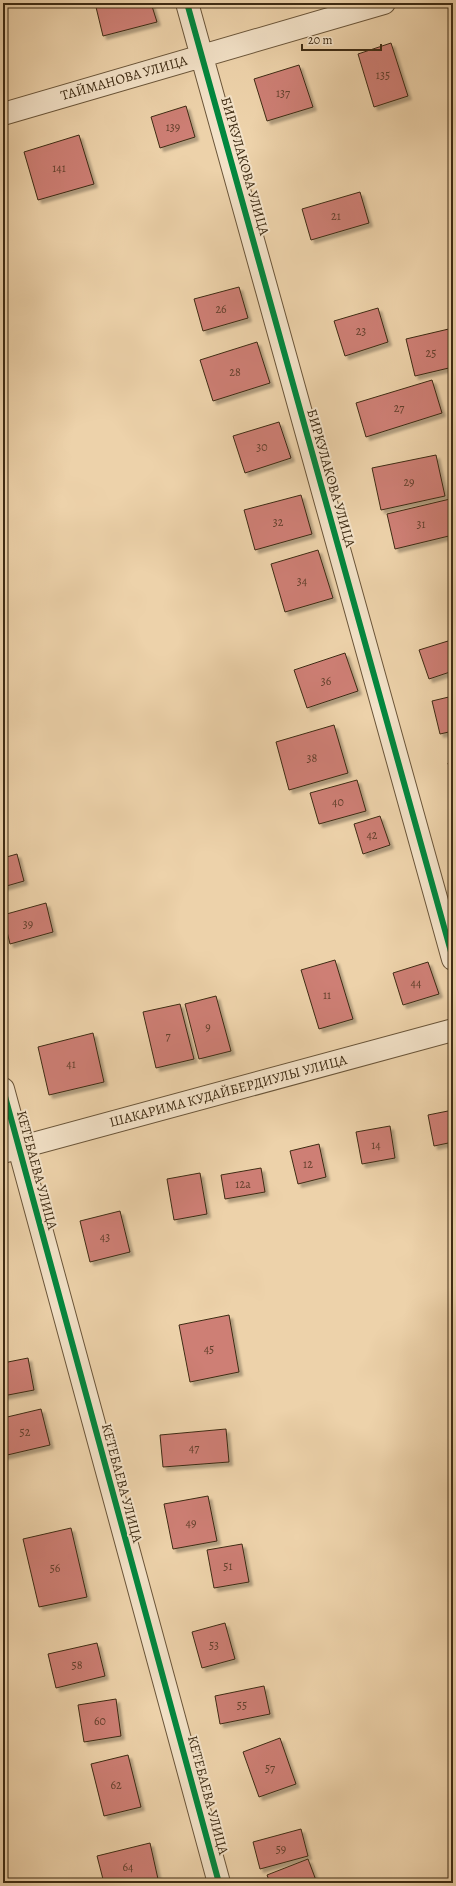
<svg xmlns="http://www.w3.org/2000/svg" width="456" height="1886" font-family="Alegreya,serif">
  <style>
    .building { fill: #ce7f75; stroke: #3e2b13; filter: url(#shadow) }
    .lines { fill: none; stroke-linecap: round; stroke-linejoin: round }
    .minor-casing { stroke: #6a5539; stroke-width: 24 }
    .minor { stroke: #f3e2c8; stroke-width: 22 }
    .cycleway-casing { stroke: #f3e2c8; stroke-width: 8 }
    .cycleway { stroke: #00873e; stroke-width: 6 }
    .labels { text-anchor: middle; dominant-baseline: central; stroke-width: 4; stroke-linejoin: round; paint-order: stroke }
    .number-label { font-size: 12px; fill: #62402c }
    .street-label { font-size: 14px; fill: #3e2b13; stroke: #f3e2c8 }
  </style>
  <defs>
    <filter id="shadow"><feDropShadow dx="3.5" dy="3.5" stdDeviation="1" flood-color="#0004"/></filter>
  </defs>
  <rect width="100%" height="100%" fill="#edd2aa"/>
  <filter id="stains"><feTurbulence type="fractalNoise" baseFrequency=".005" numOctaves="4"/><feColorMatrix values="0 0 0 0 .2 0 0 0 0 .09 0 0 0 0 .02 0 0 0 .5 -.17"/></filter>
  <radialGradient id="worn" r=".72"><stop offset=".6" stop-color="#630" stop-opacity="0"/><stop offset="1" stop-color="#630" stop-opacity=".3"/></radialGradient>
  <!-- building -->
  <path class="building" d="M95,3H151L157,22L103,36Z
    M391,43L408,96L374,107L358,54Z
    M299,65L313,107L267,121L254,79Z
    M186,106L195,137L160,148L151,117Z
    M79,135L94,184L38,200L24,152Z
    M360,192L369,223L311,240L302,209Z
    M239,287L248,318L203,331L194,299Z
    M378,308L388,342L345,356L334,321Z
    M453,328V367L415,376L406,339Z
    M257,342L270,383L213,401L200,360Z
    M432,380L442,413L366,437L356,403Z
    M279,422L291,458L245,473L233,436Z
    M436,455L445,496L381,510L372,468Z
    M301,495L312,534L255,550L244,510Z
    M450,499L453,512V535L395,549L387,514Z
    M318,550L333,598L285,612L271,564Z
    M448,641L453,655V671L429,679L419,650Z
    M345,653L358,691L307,708L294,670Z
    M453,696V731L440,734L432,701Z
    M334,725L348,773L289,790L276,742Z
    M453,762V782L448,763Z
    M357,780L366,811L319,824L310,793Z
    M380,816L390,845L363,854L354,824Z
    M17,854L24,881L3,887V858Z
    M46,903L53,932L10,944L3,915Z
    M335,960L353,1019L319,1029L301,970Z
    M428,962L439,994L403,1005L393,973Z
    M216,996L231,1051L199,1059L185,1004Z
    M180,1004L194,1059L156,1068L143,1012Z
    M93,1033L104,1082L49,1095L38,1047Z
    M453,1110V1142L434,1146L428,1115Z
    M390,1126L395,1158L362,1164L356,1132Z
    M319,1144L326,1177L298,1184L290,1151Z
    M261,1168L265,1192L225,1199L221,1175Z
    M200,1173L207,1214L174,1220L167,1179Z
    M120,1211L130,1252L90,1262L80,1221Z
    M229,1315L239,1372L190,1382L179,1325Z
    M28,1358L34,1390L3,1396V1363Z
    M41,1409L50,1445L3,1456V1418Z
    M226,1429L229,1462L163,1467L160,1435Z
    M208,1496L217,1541L173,1549L164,1504Z
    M71,1528L87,1597L39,1607L23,1539Z
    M242,1544L249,1582L214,1588L207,1550Z
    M225,1623L235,1659L202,1668L192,1632Z
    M97,1643L105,1676L56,1688L48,1654Z
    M264,1686L270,1714L220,1724L215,1696Z
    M116,1699L121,1736L84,1742L78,1705Z
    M280,1738L296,1784L259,1797L243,1752Z
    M128,1755L141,1807L104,1816L91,1764Z
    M301,1829L308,1856L260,1869L253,1842Z
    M150,1843L158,1879L140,1883H104L97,1856Z
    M308,1859L317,1883H270L267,1875Z"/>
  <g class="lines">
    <defs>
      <path id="minor" d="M187,3L453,959
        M3,114L384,3
        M3,1089L219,1883
        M3,1152L453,1030"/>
    </defs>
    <!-- minor casing -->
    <use href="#minor" class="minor-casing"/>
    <!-- minor -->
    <use href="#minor" class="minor"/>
    <defs>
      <path id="cycleway" d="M187,3L453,959
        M3,1089L219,1883"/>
    </defs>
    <!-- cycleway casing -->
    <use href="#cycleway" class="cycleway-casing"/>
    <!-- cycleway -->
    <use href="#cycleway" class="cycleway"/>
  </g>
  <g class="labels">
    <!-- number labels -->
    <g class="number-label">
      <text x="383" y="75">135</text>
      <text x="283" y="93">137</text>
      <text x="173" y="127">139</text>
      <text x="59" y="168">141</text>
      <text x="336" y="216">21</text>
      <text x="221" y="309">26</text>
      <text x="361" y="331">23</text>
      <text x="431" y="353">25</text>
      <text x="235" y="372">28</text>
      <text x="399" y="408">27</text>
      <text x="262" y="447">30</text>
      <text x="409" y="482">29</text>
      <text x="278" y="522">32</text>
      <text x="421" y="524">31</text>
      <text x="302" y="581">34</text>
      <text x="326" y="681">36</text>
      <text x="312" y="758">38</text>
      <text x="338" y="802">40</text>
      <text x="372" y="835">42</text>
      <text x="28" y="924">39</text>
      <text x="416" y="983">44</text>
      <text x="327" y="995">11</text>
      <text x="208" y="1027">9</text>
      <text x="168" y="1036">7</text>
      <text x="71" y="1064">41</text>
      <text x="376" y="1145">14</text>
      <text x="308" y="1164">12</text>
      <text x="243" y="1184">12а</text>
      <text x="105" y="1237">43</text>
      <text x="209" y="1349">45</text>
      <text x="25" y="1432">52</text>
      <text x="194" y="1448">47</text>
      <text x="191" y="1523">49</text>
      <text x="228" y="1566">51</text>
      <text x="55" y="1568">56</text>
      <text x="214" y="1645">53</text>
      <text x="77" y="1665">58</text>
      <text x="242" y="1705">55</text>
      <text x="100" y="1721">60</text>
      <text x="270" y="1768">57</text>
      <text x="116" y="1785">62</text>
      <text x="281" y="1849">59</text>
      <text x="128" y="1867">64</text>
    </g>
    <!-- street labels -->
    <g class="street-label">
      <text transform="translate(124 78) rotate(-16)">ТАЙМАНОВА УЛИЦА</text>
      <text transform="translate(245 166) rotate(74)">БИРКУЛАКОВА УЛИЦА</text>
      <text transform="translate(331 478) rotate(74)">БИРКУЛАКОВА УЛИЦА</text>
      <text transform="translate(228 1091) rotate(-15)">ШАКАРИМА КУДАЙБЕРДИУЛЫ УЛИЦА</text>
      <text transform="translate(37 1170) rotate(75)">КЕТЕБАЕВА УЛИЦА</text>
      <text transform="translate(122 1483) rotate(75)">КЕТЕБАЕВА УЛИЦА</text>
      <text transform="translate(208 1795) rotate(75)">КЕТЕБАЕВА УЛИЦА</text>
    </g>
  </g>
  <!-- margin -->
  <rect width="456" height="1886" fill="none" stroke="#edd2aa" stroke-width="16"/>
  <rect x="4" y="4" width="448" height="1878" fill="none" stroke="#3e2b13" stroke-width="2"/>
  <rect x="8" y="8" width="440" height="1870" fill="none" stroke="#3e2b13"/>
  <!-- scale -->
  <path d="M302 44v6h79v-6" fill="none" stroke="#3e2b13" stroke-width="2"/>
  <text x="308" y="44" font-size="12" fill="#3e2b13" stroke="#f3e2c8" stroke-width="3" paint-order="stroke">20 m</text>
  <rect width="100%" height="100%" filter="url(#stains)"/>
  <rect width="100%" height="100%" fill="url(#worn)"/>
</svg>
